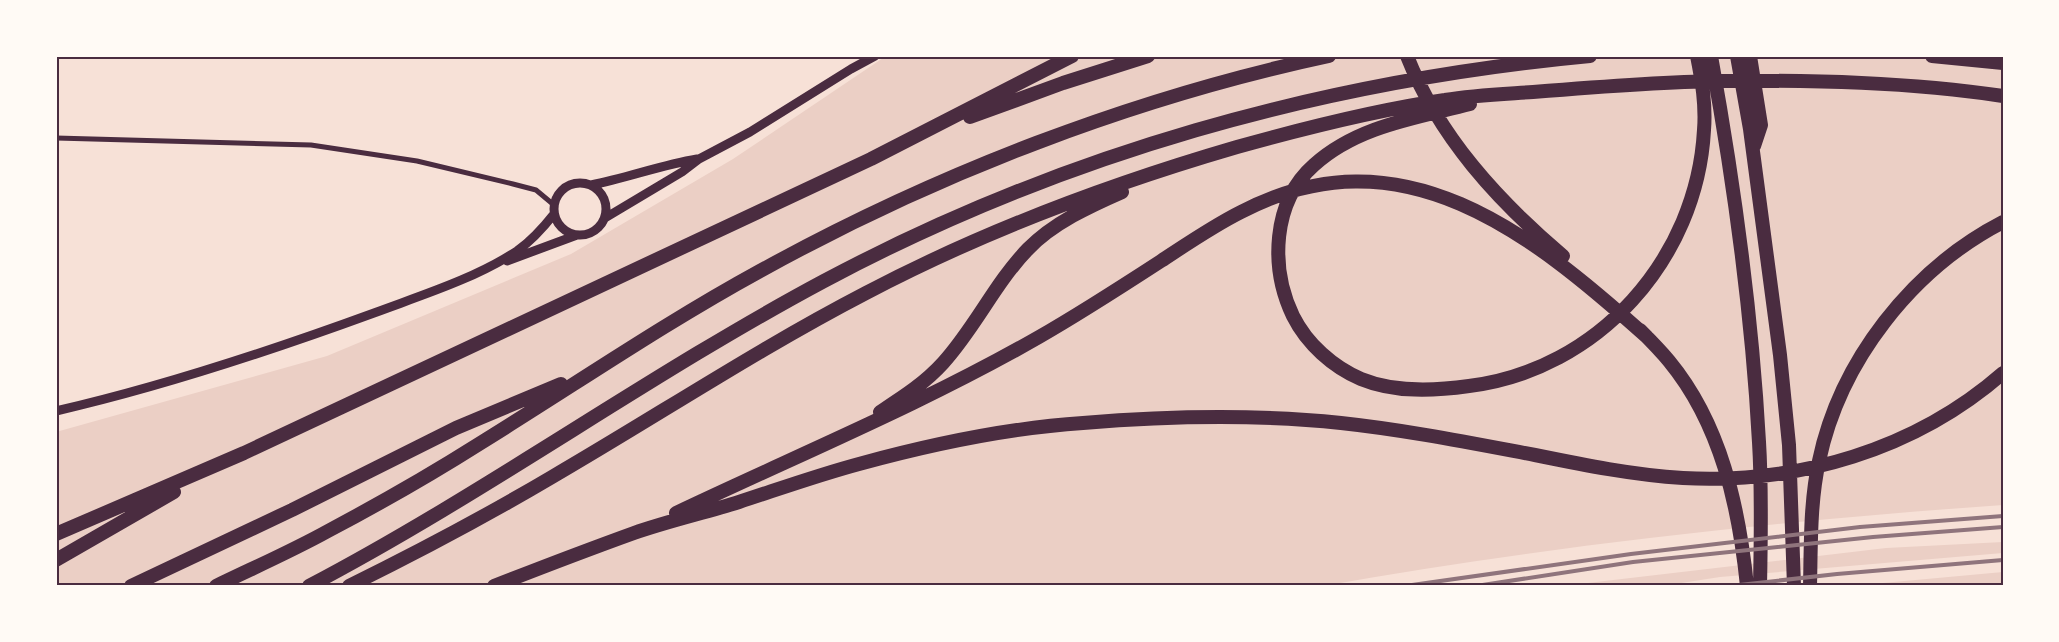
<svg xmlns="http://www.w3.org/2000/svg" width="2059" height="642" font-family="Bitter,serif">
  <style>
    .green { fill: #ebcfc5 }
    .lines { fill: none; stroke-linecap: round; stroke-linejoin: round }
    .minor { stroke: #4a2c40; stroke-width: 5 }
    .tertiary { stroke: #4a2c40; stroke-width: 9 }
    .motorway { stroke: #4a2c40; stroke-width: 14 }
    .rail { stroke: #8f747c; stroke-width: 4 }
    .neatline { fill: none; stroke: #4a2c40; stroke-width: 2 }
  </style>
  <rect width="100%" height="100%" fill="#f7e1d7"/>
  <!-- green -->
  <path class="green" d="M886,56H2003V505C1775,521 1548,546 1323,586H56V432L327,356L571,254L733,159Z
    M2003,542V553L1720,577L1662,586H1562L1886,548Z
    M2003,572V586H1850Z"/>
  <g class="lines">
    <!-- minor -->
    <path class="minor" d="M56,138L311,145L417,161L513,184L536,190L554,205"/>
    <!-- tertiary -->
    <path class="tertiary" d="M554 209a26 26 0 1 1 52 0a26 26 0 1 1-52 0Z
      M591,185C627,178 661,165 697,159
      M605,218L682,172L699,159L750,132L851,69L875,56
      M507,261L577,235
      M56,411C165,386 270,351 374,313C422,295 474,279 517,251C531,241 543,228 554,214"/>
    <!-- motorway -->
    <path class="motorway" d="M1407,56C1439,137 1498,201 1563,256
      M1711,56C1734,183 1752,313 1759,442C1762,490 1761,538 1760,586
      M1737,56L1750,129L1780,355L1789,445L1794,586
      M1750,56L1761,125L1754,146
      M1932,56L2003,63
      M1470,104C1416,118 1357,126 1314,165C1272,202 1270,268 1293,316C1307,344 1333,367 1361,379C1395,393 1434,391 1469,386C1598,370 1697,259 1704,130C1706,105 1702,81 1697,56
      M970,117L1063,83L1148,56
      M1640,330C1650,340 1660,350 1669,361C1721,424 1739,507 1747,586
      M880,412C903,397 925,383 943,363C975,328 995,283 1028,249C1053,223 1090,206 1122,192
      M676,513C798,455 922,404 1039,337C1081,313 1121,287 1161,261C1187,244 1213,226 1241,212C1401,128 1531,233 1647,337
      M56,534L244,453L871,159L1072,56
      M56,560L174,492
      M131,586L292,510L456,428L561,384
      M216,586C253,568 292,551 328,531C379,504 430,475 479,444C573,386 663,324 760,271C936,174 1132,98 1329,56
      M309,586C486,493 648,375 824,281C1062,154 1322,81 1590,56
      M349,586C418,552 486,516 552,477C657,416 758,349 866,293C984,231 1110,184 1237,147C1305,128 1375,110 1445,100C1474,95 1504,94 1533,92C1595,87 1657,82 1719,81C1813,80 1910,82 2003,96
      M494,586C540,568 587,550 634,533C668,521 704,513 739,502C779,489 818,475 859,464C932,444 1007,428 1083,423C1169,416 1255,414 1341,423C1406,430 1471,443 1535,455C1584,465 1633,475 1683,478C1798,484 1915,450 2003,373
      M1810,586C1811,544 1810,502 1819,461C1840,361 1912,269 2003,222"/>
    <!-- rail -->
    <path class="rail" d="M1405,586L1631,554L1860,527L2003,516
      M1476,586L1633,562L1873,537L2003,527
      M1730,586L1837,574L2003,560"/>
  </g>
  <!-- border -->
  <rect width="2059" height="642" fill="none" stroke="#fffaf5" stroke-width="115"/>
  <rect x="58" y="58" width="1944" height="526" class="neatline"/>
</svg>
